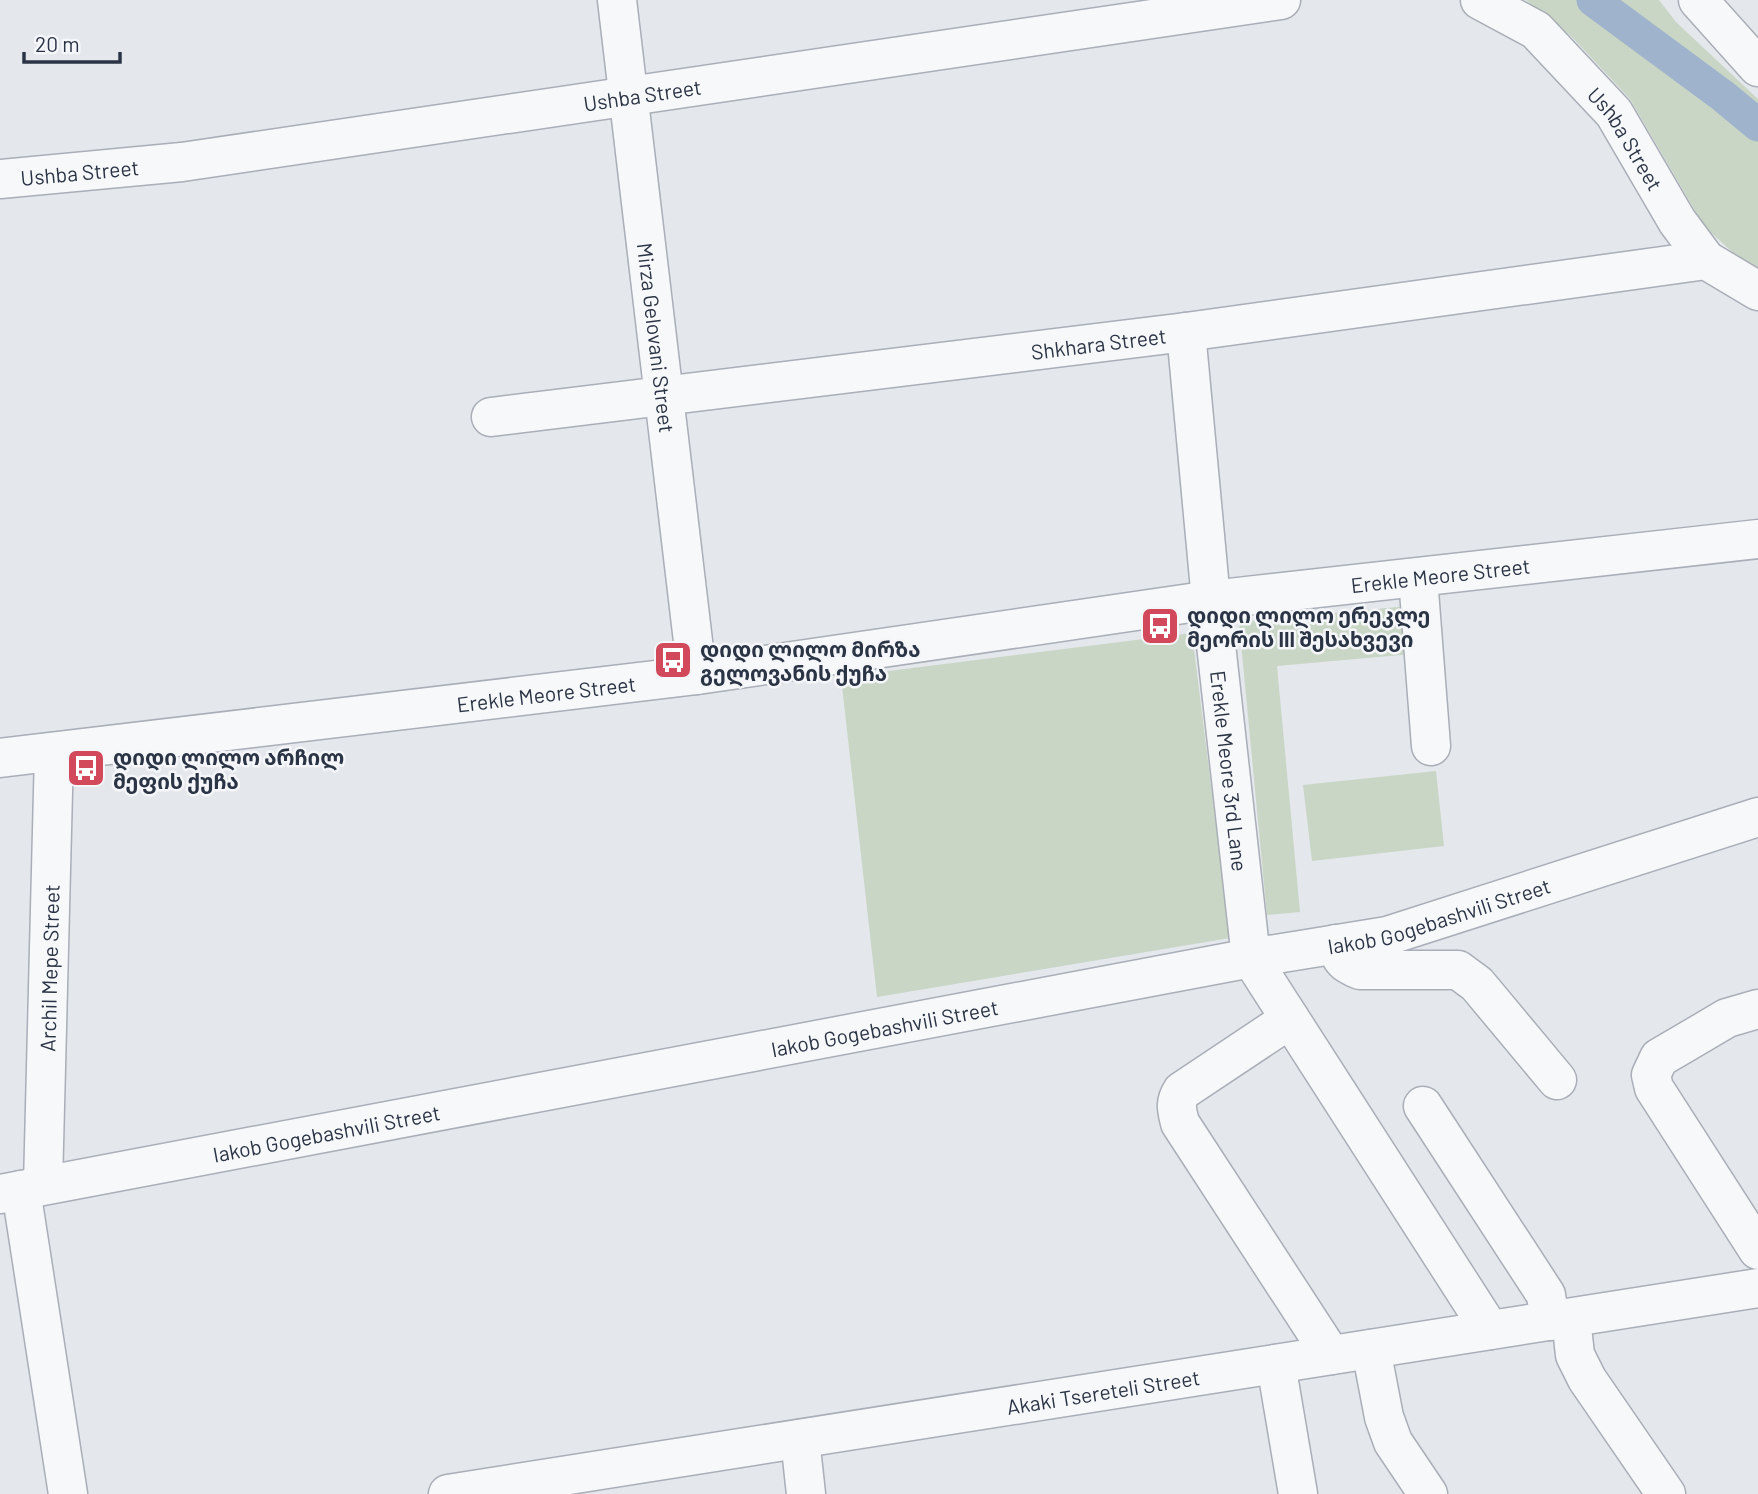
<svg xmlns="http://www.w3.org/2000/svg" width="1758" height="1494" font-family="Barlow,'Noto Sans Georgian',sans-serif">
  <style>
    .green { fill: #c9d6c5 }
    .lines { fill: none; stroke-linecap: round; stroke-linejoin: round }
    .canal { stroke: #9fb4cc; stroke-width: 33 }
    .minor-casing { stroke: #a9aeb7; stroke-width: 41 }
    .minor { stroke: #f7f8fa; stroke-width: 38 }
    .labels { text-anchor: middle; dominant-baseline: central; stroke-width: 5; stroke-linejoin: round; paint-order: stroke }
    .street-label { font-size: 21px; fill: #2b3445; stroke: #f4f6f9 }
    .poi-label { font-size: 21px; font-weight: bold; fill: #2b3445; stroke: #f4f6f9; text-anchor: start }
  </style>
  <rect width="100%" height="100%" fill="#e4e7ec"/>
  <!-- green -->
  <path class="green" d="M1526,0H1659L1676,22L1758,99V276L1704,226L1630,99L1572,37Z
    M1408,606L1412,654L1277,666L1300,912L1267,915L1239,622Z
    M1192,633L1230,938L877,997L841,677Z
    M1436,771L1444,846L1312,861L1303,785Z"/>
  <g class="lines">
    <!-- canal -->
    <path class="canal" d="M1593,0L1723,96L1758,125"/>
    <defs>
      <g id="minor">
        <path id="s1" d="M617,0L697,675"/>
        <path id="s2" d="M1480,0L1536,30L1614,113L1677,221L1706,260L1758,291"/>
        <path d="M1698,0L1758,67"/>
        <path id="s3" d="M0,179L182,162L1281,0"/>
        <path id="s4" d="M1186,332L1211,600L1251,958L1490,1330"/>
        <path id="s5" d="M491,417L1186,332L1706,260"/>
        <path d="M1418,578L1431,746"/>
        <path id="s6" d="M0,758L697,675L1211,600L1758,539"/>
        <path d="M1336,944C1340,960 1345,964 1360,970H1458L1477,984L1557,1080"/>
        <path d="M1758,1009L1727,1018L1659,1058L1651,1075L1654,1088L1758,1250"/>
        <path d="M1290,1019L1182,1091C1174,1103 1177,1110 1180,1123L1331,1355"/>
        <path d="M1423,1106L1546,1295L1550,1321"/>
        <path id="s7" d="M43,1185L54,752"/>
        <path d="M21,1190L68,1494"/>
        <path id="s8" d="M0,1194L1251,958L1387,936L1758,817"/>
        <path d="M1571,1318L1575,1355L1587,1379L1666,1494"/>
        <path d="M1371,1349L1384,1417L1393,1442L1428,1494"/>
        <path d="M1276,1364L1298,1494"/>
        <path d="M800,1439L806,1494"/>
        <path id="s9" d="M448,1494L1758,1288"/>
      </g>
    </defs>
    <!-- minor casing -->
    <use href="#minor" class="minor-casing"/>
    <!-- minor -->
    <use href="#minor" class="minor"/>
  </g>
  <!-- icons -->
  <defs>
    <symbol id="bus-square" viewBox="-11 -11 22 22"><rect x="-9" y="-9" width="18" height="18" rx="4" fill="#d1495b" stroke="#f4f6f9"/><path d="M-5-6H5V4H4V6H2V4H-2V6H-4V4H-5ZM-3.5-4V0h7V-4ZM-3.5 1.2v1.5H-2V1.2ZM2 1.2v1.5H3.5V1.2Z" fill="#fff"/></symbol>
  </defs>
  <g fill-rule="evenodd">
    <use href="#bus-square" x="1138" y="604" width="44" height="44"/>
    <use href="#bus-square" x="651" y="638" width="44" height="44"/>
    <use href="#bus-square" x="64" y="746" width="44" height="44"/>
  </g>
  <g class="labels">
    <!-- street labels -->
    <g class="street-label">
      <text stroke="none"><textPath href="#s3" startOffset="648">Ushba Street</textPath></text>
      <text stroke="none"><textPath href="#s2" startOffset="205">Ushba Street</textPath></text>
      <text stroke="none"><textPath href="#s3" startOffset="80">Ushba Street</textPath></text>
      <text stroke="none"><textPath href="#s1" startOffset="340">Mirza Gelovani Street</textPath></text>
      <text stroke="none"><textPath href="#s5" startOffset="612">Shkhara Street</textPath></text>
      <text stroke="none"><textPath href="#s6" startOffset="1452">Erekle Meore Street</textPath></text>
      <text stroke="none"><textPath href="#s6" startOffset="550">Erekle Meore Street</textPath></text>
      <text stroke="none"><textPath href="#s4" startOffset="441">Erekle Meore 3rd Lane</textPath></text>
      <text stroke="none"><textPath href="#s8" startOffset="1466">Iakob Gogebashvili Street</textPath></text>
      <text stroke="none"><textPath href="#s7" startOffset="217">Archil Mepe Street</textPath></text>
      <text stroke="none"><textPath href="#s8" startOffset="900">Iakob Gogebashvili Street</textPath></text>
      <text stroke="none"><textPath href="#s8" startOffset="332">Iakob Gogebashvili Street</textPath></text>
      <text stroke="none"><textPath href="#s9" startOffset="663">Akaki Tsereteli Street</textPath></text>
    </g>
    <!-- poi labels -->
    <g class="poi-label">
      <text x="1187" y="614">დიდი ლილო ერეკლე<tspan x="1187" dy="24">მეორის III შესახვევი</tspan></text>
      <text x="700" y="648">დიდი ლილო მირზა<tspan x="700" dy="24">გელოვანის ქუჩა</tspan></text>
      <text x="113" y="756">დიდი ლილო არჩილ<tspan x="113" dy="24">მეფის ქუჩა</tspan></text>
    </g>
  </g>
  <!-- scale -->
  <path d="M24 52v10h96v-10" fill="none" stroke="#2b3445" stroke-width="3.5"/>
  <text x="35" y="52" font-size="21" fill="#2b3445" stroke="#f4f6f9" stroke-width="5" paint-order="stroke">20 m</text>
</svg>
